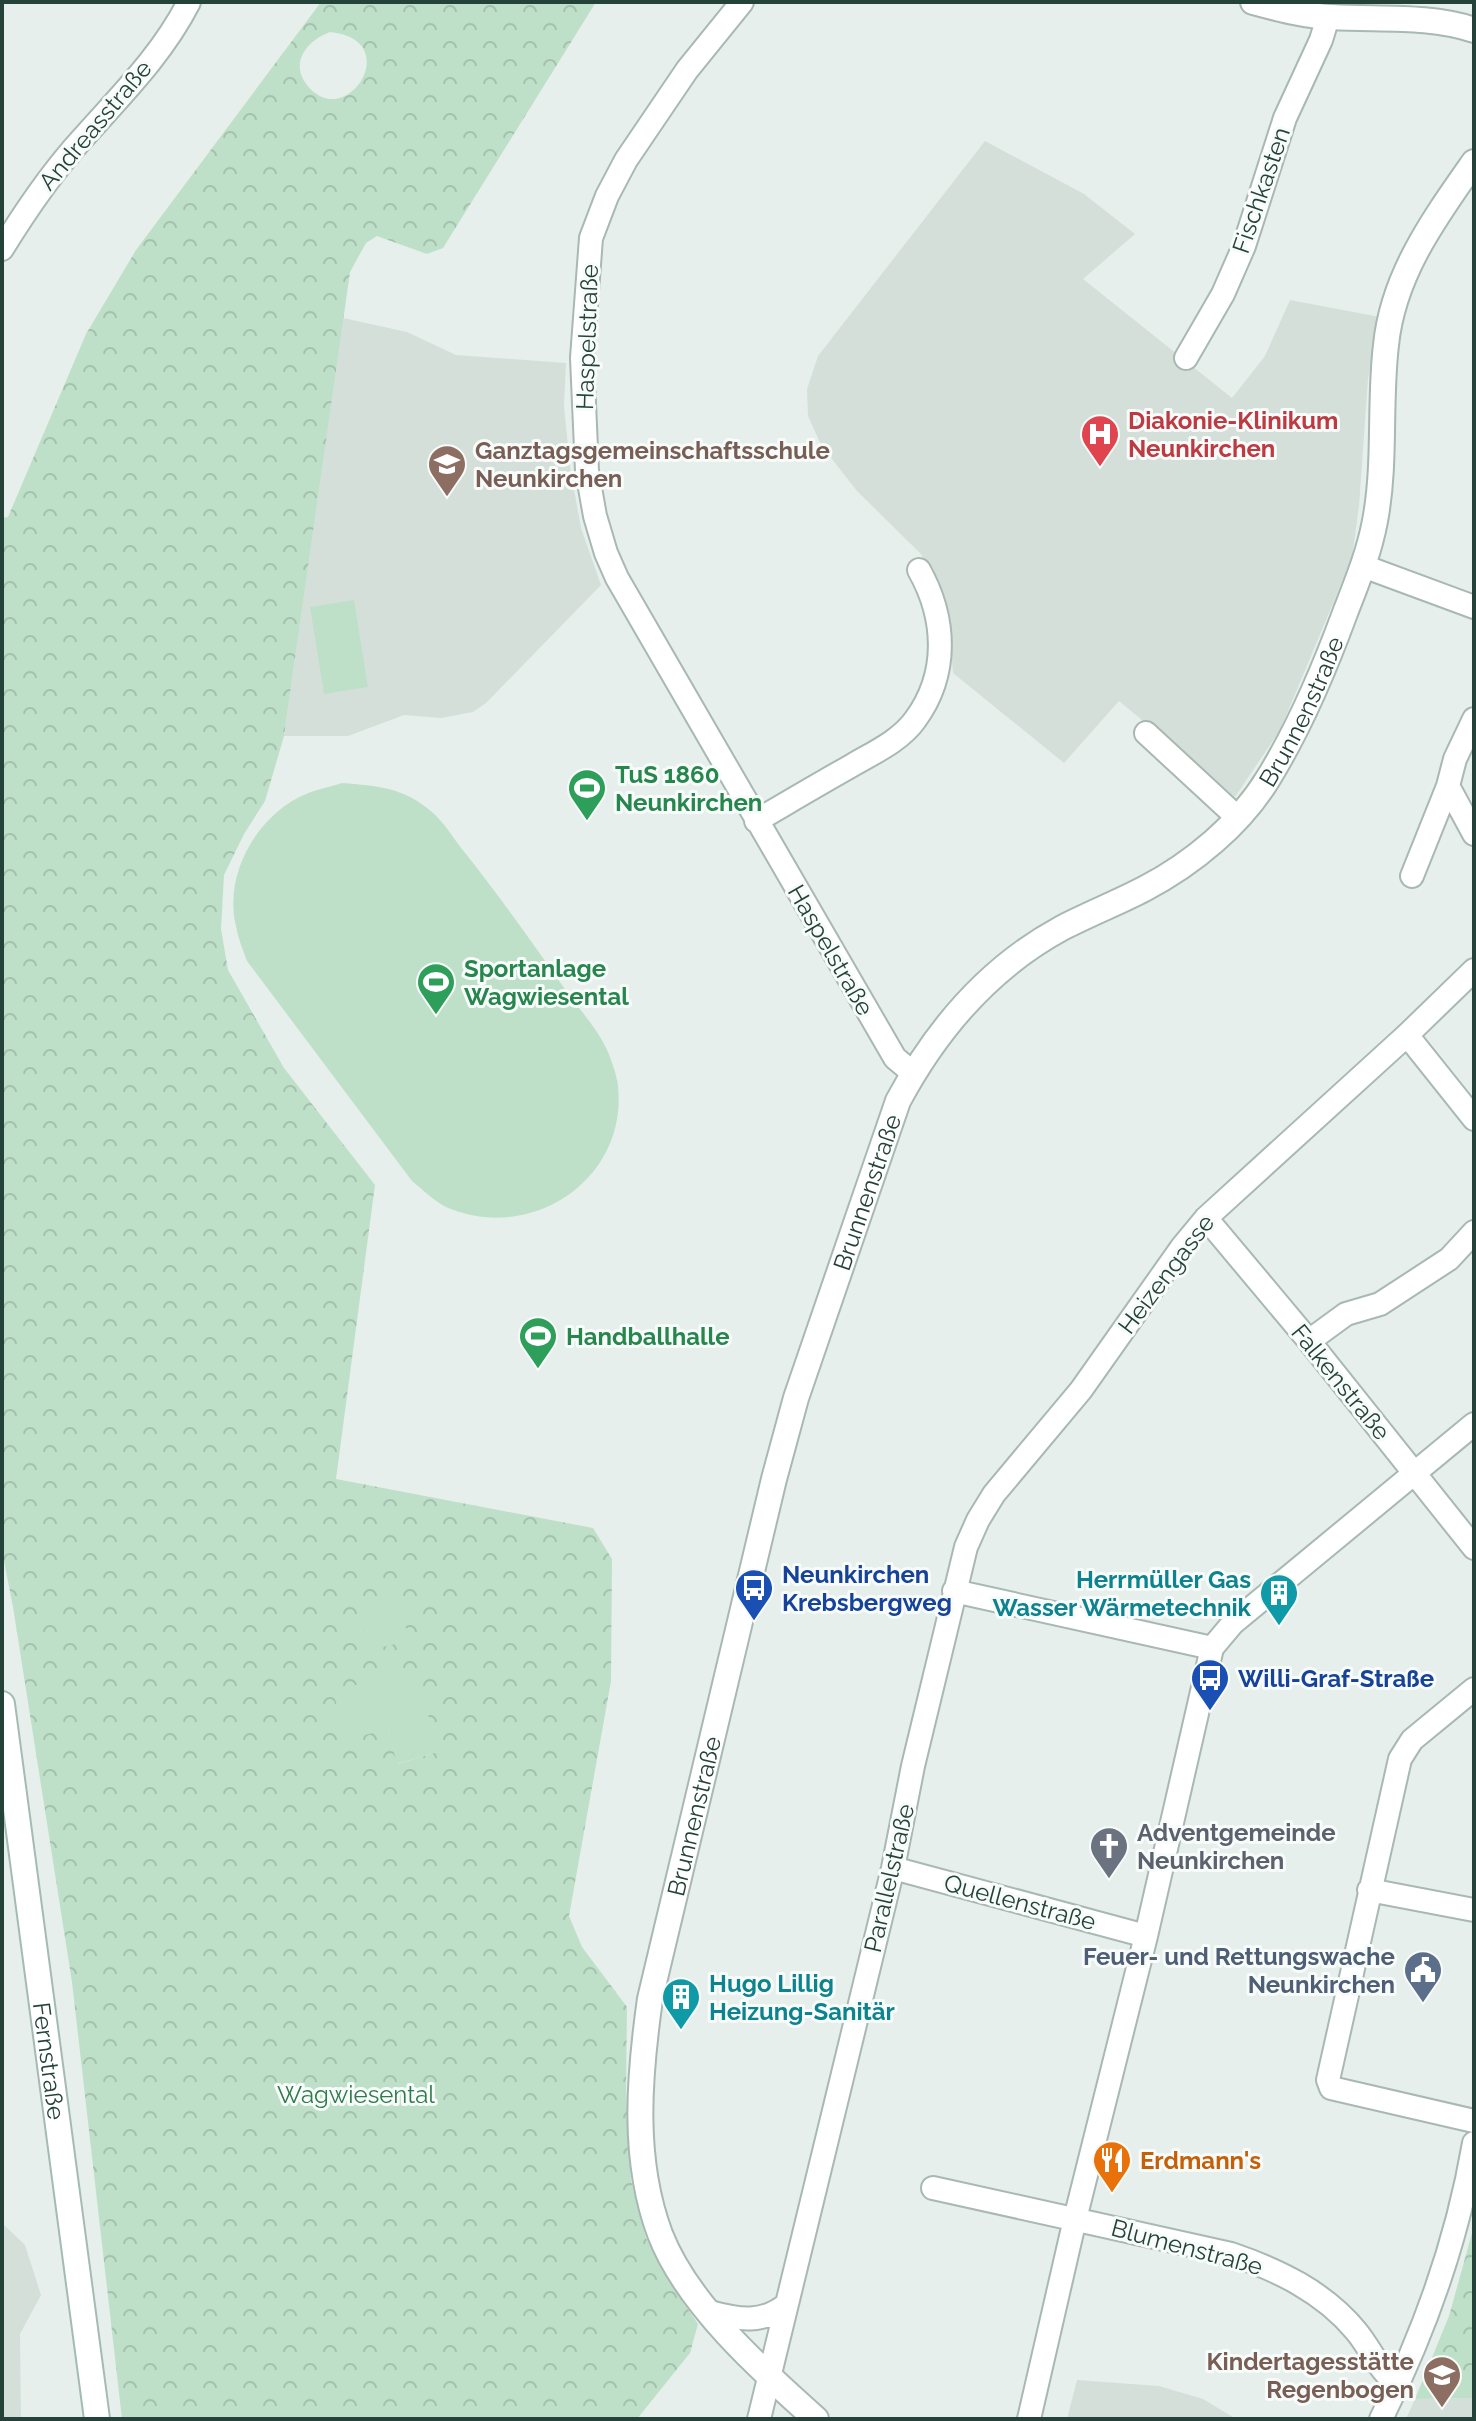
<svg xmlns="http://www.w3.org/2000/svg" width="1476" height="2421" font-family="Raleway,sans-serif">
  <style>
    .built { fill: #d4dfda }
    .park { fill: url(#park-crowns); fill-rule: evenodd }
    .pitch { fill: #bfe0c8 }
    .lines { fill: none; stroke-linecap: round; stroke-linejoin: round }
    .minor-casing { stroke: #a8b8b2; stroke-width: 26 }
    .tertiary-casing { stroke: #a8b8b2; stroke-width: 28 }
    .secondary-casing { stroke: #a4bbb3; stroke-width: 28 }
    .minor { stroke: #fff; stroke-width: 22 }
    .tertiary { stroke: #fff; stroke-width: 24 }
    .secondary { stroke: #fff; stroke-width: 24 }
    .labels { text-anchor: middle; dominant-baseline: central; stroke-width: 6; stroke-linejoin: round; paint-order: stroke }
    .street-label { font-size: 24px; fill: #24423a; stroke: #f7fbf9 }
    .health-label { font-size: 24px; font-weight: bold; fill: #be3a42; stroke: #f7fbf9; text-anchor: start }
    .education-label { font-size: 24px; font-weight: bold; fill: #785e54; stroke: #f7fbf9; text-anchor: start }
    .leisure-label { font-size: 24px; font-weight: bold; fill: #27864d; stroke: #f7fbf9; text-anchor: start }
    .transit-label { font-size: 24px; font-weight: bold; fill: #164399; stroke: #f7fbf9; text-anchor: start }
    .culture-label { font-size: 24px; font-weight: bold; fill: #0d838f; stroke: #f7fbf9; text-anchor: end }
    .worship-label { font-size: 24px; font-weight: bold; fill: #5b616d; stroke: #f7fbf9; text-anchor: start }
    .service-label { font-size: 24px; font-weight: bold; fill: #4e5e75; stroke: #f7fbf9; text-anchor: end }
    .park-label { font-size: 24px; fill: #2d7a4b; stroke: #f7fbf9 }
    .food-label { font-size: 24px; font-weight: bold; fill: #c56008; stroke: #f7fbf9; text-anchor: start }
  </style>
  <defs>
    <pattern id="park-crowns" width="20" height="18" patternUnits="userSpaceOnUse" patternTransform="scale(2)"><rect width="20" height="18" fill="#bfe0c8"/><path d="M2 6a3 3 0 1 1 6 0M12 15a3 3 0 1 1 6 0" fill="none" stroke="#a4c1ad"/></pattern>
  </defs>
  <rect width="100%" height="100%" fill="#e6efeb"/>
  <!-- built -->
  <path class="built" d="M985,141L1084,194L1135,234L1083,279L1232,398L1265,356L1290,300L1380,317L1368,379L1359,506L1352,558L1280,730L1235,797L1119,701L1064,763L953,673L949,623L938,581L921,554L857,491L821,445L808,416L807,389L818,356Z
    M343,318L407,332L456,355L566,363L564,406L570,467L581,528L601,585L486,703L473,712L441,718L404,715L348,736H284Z
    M2,2223L25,2245L41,2295L20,2334L21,2419H2Z
    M1077,2380L1159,2386L1203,2399L1236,2419H1067Z
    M1474,2398V2419H1406L1415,2399Z"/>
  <!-- park -->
  <path class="park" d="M321,2H596L443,248L427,254L377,236L366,243L350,272L284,736L265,801L244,834L224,875L221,929L228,970L284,1068L375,1185L336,1479L593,1528L612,1559L611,1681L569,1916L582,1947L627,2007L626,2090L631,2180L646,2238L668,2279L698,2324L690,2353L637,2419H122L72,1982L13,1607L2,1551V518L8,517L86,334L136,250ZM330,32C407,40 345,134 307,85C289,62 308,40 330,32ZM388,1729L437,1752L398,1764Z
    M1474,2226V2398L1415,2399L1449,2316Z"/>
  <!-- pitch -->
  <path class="pitch" d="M354,600L368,687L324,694L310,607Z
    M342,783C378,786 403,787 432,812C445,823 455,841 466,854C501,898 534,945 567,992C580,1010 599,1031 608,1052C612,1062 617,1076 618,1086C628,1180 530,1244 446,1207C434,1201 422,1189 412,1181L247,961C243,950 238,938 236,926C223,874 258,814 306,794C317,789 330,787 342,783Z
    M400,1603L409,1641L369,1650L358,1614Z
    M416,1669L438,1752L397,1764L388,1729L346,1740L333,1691Z"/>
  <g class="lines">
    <defs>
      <path id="minor" d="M742,2L687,70L626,160L607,196L591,238L582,358L587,471L595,516L606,553L617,578L895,1058L913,1073
        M2,249C26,210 51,173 82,139C121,95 162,55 189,2
        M1186,358L1223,294L1244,246L1285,118L1321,40L1328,17
        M1363,566L1474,607
        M1146,733L1238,818
        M1448,786L1474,834
        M756,821C787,803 819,784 851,766C873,753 900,741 915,720C949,674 946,618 919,570
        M1412,876L1448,786L1455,759L1474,719
        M1407,1035L1474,1119
        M1206,1218L1309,1341L1474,1548
        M1309,1341L1346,1314L1380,1304L1449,1259L1474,1232
        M954,1591L1212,1648
        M1474,1689L1412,1740L1400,1759L1328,2080L1331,2088L1474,2121
        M893,1868L1146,1936
        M1369,1890L1474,1910
        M933,2188L1231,2254C1278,2270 1324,2292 1356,2331C1371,2349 1379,2371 1398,2385
        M710,2312C739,2320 763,2324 787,2304
        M759,2419L893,1868L913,1766L966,1547L978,1520L994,1494L1081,1390L1182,1247L1206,1218L1407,1035L1474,970
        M1029,2419L1075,2219L1146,1936L1212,1648L1233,1623L1474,1424
        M1381,2419C1424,2333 1458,2237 1474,2143"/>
      <g id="tertiary">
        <path d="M1253,2C1279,9 1306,16 1332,17C1378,20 1430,15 1474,30"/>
        <path id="s1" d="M816,2419C761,2370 687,2304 660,2234C632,2159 639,2077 650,1999L774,1479L796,1398L898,1101C936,1030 990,967 1062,928C1089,914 1117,903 1144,889C1192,864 1241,824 1269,777C1301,725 1324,670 1345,613C1357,582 1369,553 1375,521C1386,463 1379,403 1386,345C1393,275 1434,219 1474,162"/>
      </g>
      <g id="secondary">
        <path id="s2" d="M2,1704L97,2419"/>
      </g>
    </defs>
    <!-- minor casing -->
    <use href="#minor" class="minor-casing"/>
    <!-- tertiary casing -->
    <use href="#tertiary" class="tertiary-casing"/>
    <!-- secondary casing -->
    <use href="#secondary" class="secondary-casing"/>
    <!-- minor -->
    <use href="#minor" class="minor"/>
    <!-- tertiary -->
    <use href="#tertiary" class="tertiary"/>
    <!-- secondary -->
    <use href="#secondary" class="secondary"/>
  </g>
  <!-- icons -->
  <defs>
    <symbol id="hospital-pin" viewBox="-11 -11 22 30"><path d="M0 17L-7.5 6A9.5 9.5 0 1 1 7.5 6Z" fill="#e0444e" stroke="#f7fbf9"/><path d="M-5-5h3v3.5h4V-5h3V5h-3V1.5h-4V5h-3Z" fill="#fff"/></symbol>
    <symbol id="school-pin" viewBox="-11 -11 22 30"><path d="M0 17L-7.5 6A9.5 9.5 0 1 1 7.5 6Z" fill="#8d6e63" stroke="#f7fbf9"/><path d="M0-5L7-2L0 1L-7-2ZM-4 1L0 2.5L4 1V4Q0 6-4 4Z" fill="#fff"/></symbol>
    <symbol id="stadium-pin" viewBox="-11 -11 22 30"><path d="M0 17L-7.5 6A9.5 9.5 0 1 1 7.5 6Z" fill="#2e9e5b" stroke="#f7fbf9"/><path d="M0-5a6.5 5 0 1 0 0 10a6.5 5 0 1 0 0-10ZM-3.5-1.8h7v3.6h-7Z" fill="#fff"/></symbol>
    <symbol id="bus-pin" viewBox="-11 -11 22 30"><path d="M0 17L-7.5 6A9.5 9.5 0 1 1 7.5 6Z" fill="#1a4fb4" stroke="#f7fbf9"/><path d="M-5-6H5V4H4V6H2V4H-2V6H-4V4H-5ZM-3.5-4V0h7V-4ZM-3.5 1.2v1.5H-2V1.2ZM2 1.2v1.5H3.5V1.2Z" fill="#fff"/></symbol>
    <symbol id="building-pin" viewBox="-11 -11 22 30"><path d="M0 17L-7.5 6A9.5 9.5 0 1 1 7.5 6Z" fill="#0f9aa8" stroke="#f7fbf9"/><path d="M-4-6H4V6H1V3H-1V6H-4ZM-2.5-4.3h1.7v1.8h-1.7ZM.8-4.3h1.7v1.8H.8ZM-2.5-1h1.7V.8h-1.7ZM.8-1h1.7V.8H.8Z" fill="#fff"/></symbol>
    <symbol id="church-pin" viewBox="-11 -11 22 30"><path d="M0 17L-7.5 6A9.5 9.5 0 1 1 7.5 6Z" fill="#6b7280" stroke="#f7fbf9"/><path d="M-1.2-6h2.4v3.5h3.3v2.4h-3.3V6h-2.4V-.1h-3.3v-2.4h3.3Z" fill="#fff"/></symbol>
    <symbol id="civic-pin" viewBox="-11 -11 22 30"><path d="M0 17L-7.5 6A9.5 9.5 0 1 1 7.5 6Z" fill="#5c6f8a" stroke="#f7fbf9"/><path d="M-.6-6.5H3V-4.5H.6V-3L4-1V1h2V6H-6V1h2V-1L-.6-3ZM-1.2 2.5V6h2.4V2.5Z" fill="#fff"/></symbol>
    <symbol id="restaurant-pin" viewBox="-11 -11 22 30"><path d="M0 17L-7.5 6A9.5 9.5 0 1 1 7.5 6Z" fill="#e8710a" stroke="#f7fbf9"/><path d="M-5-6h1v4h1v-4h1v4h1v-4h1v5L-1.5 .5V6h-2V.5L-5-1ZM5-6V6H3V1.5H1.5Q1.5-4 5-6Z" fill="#fff"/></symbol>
  </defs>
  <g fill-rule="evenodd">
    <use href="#hospital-pin" x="1078" y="412" width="44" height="60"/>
    <use href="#school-pin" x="425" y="442" width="44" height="60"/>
    <use href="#stadium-pin" x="565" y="766" width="44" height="60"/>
    <use href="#stadium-pin" x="414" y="960" width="44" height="60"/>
    <use href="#stadium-pin" x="516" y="1314" width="44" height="60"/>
    <use href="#bus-pin" x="732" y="1566" width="44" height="60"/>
    <use href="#building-pin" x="1257" y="1571" width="44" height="60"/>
    <use href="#bus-pin" x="1188" y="1656" width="44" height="60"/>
    <use href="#church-pin" x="1087" y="1824" width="44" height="60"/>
    <use href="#civic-pin" x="1401" y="1948" width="44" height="60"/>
    <use href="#building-pin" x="659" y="1975" width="44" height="60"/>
    <use href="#restaurant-pin" x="1090" y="2138" width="44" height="60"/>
    <use href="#school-pin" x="1420" y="2353" width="44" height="60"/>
  </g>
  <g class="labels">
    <!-- street labels -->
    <g class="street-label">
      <text transform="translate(95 125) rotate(-50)">Andreasstraße</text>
      <text transform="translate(1261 190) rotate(-71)">Fischkasten</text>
      <text transform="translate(587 337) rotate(-88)">Haspelstraße</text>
      <text stroke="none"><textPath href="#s1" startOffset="1990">Brunnenstraße</textPath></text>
      <text transform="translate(831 950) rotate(60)">Haspelstraße</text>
      <text stroke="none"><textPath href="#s1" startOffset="1318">Brunnenstraße</textPath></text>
      <text transform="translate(1166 1274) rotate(-53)">Heizengasse</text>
      <text transform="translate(1341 1382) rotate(51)">Falkenstraße</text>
      <text stroke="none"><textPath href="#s1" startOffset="670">Brunnenstraße</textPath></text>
      <text transform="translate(889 1878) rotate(-77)">Parallelstraße</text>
      <text transform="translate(1020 1902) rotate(15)">Quellenstraße</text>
      <text stroke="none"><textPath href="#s2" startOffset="360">Fernstraße</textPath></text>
      <text transform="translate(1187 2247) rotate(15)">Blumenstraße</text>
    </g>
    <!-- health labels -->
    <g class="health-label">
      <text x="1128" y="420">Diakonie-Klinikum<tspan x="1128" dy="28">Neunkirchen</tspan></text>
    </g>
    <!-- education labels -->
    <g class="education-label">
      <text x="475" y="450">Ganztagsgemeinschaftsschule<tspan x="475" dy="28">Neunkirchen</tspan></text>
      <text x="1414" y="2361" text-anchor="end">Kindertagesstätte<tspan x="1414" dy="28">Regenbogen</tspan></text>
    </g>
    <!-- leisure labels -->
    <g class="leisure-label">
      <text x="615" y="774">TuS 1860<tspan x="615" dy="28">Neunkirchen</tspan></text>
      <text x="464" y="968">Sportanlage<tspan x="464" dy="28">Wagwiesental</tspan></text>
      <text x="566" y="1336">Handballhalle</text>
    </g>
    <!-- transit labels -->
    <g class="transit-label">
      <text x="782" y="1574">Neunkirchen<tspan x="782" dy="28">Krebsbergweg</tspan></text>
      <text x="1238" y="1678">Willi-Graf-Straße</text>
    </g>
    <!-- culture labels -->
    <g class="culture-label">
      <text x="1251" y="1579">Herrmüller Gas<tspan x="1251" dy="28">Wasser Wärmetechnik</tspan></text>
      <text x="709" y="1983" text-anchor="start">Hugo Lillig<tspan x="709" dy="28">Heizung-Sanitär</tspan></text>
    </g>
    <!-- worship labels -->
    <g class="worship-label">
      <text x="1137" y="1832">Adventgemeinde<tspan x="1137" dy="28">Neunkirchen</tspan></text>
    </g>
    <!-- service labels -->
    <g class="service-label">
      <text x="1395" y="1956">Feuer- und Rettungswache<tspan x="1395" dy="28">Neunkirchen</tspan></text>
    </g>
    <!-- park labels -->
    <g class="park-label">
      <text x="356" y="2094">Wagwiesental</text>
    </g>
    <!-- food labels -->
    <g class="food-label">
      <text x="1140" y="2160">Erdmann's</text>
    </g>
  </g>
  <!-- border -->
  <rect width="1476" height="2421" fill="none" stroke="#24423a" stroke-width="8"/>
</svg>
